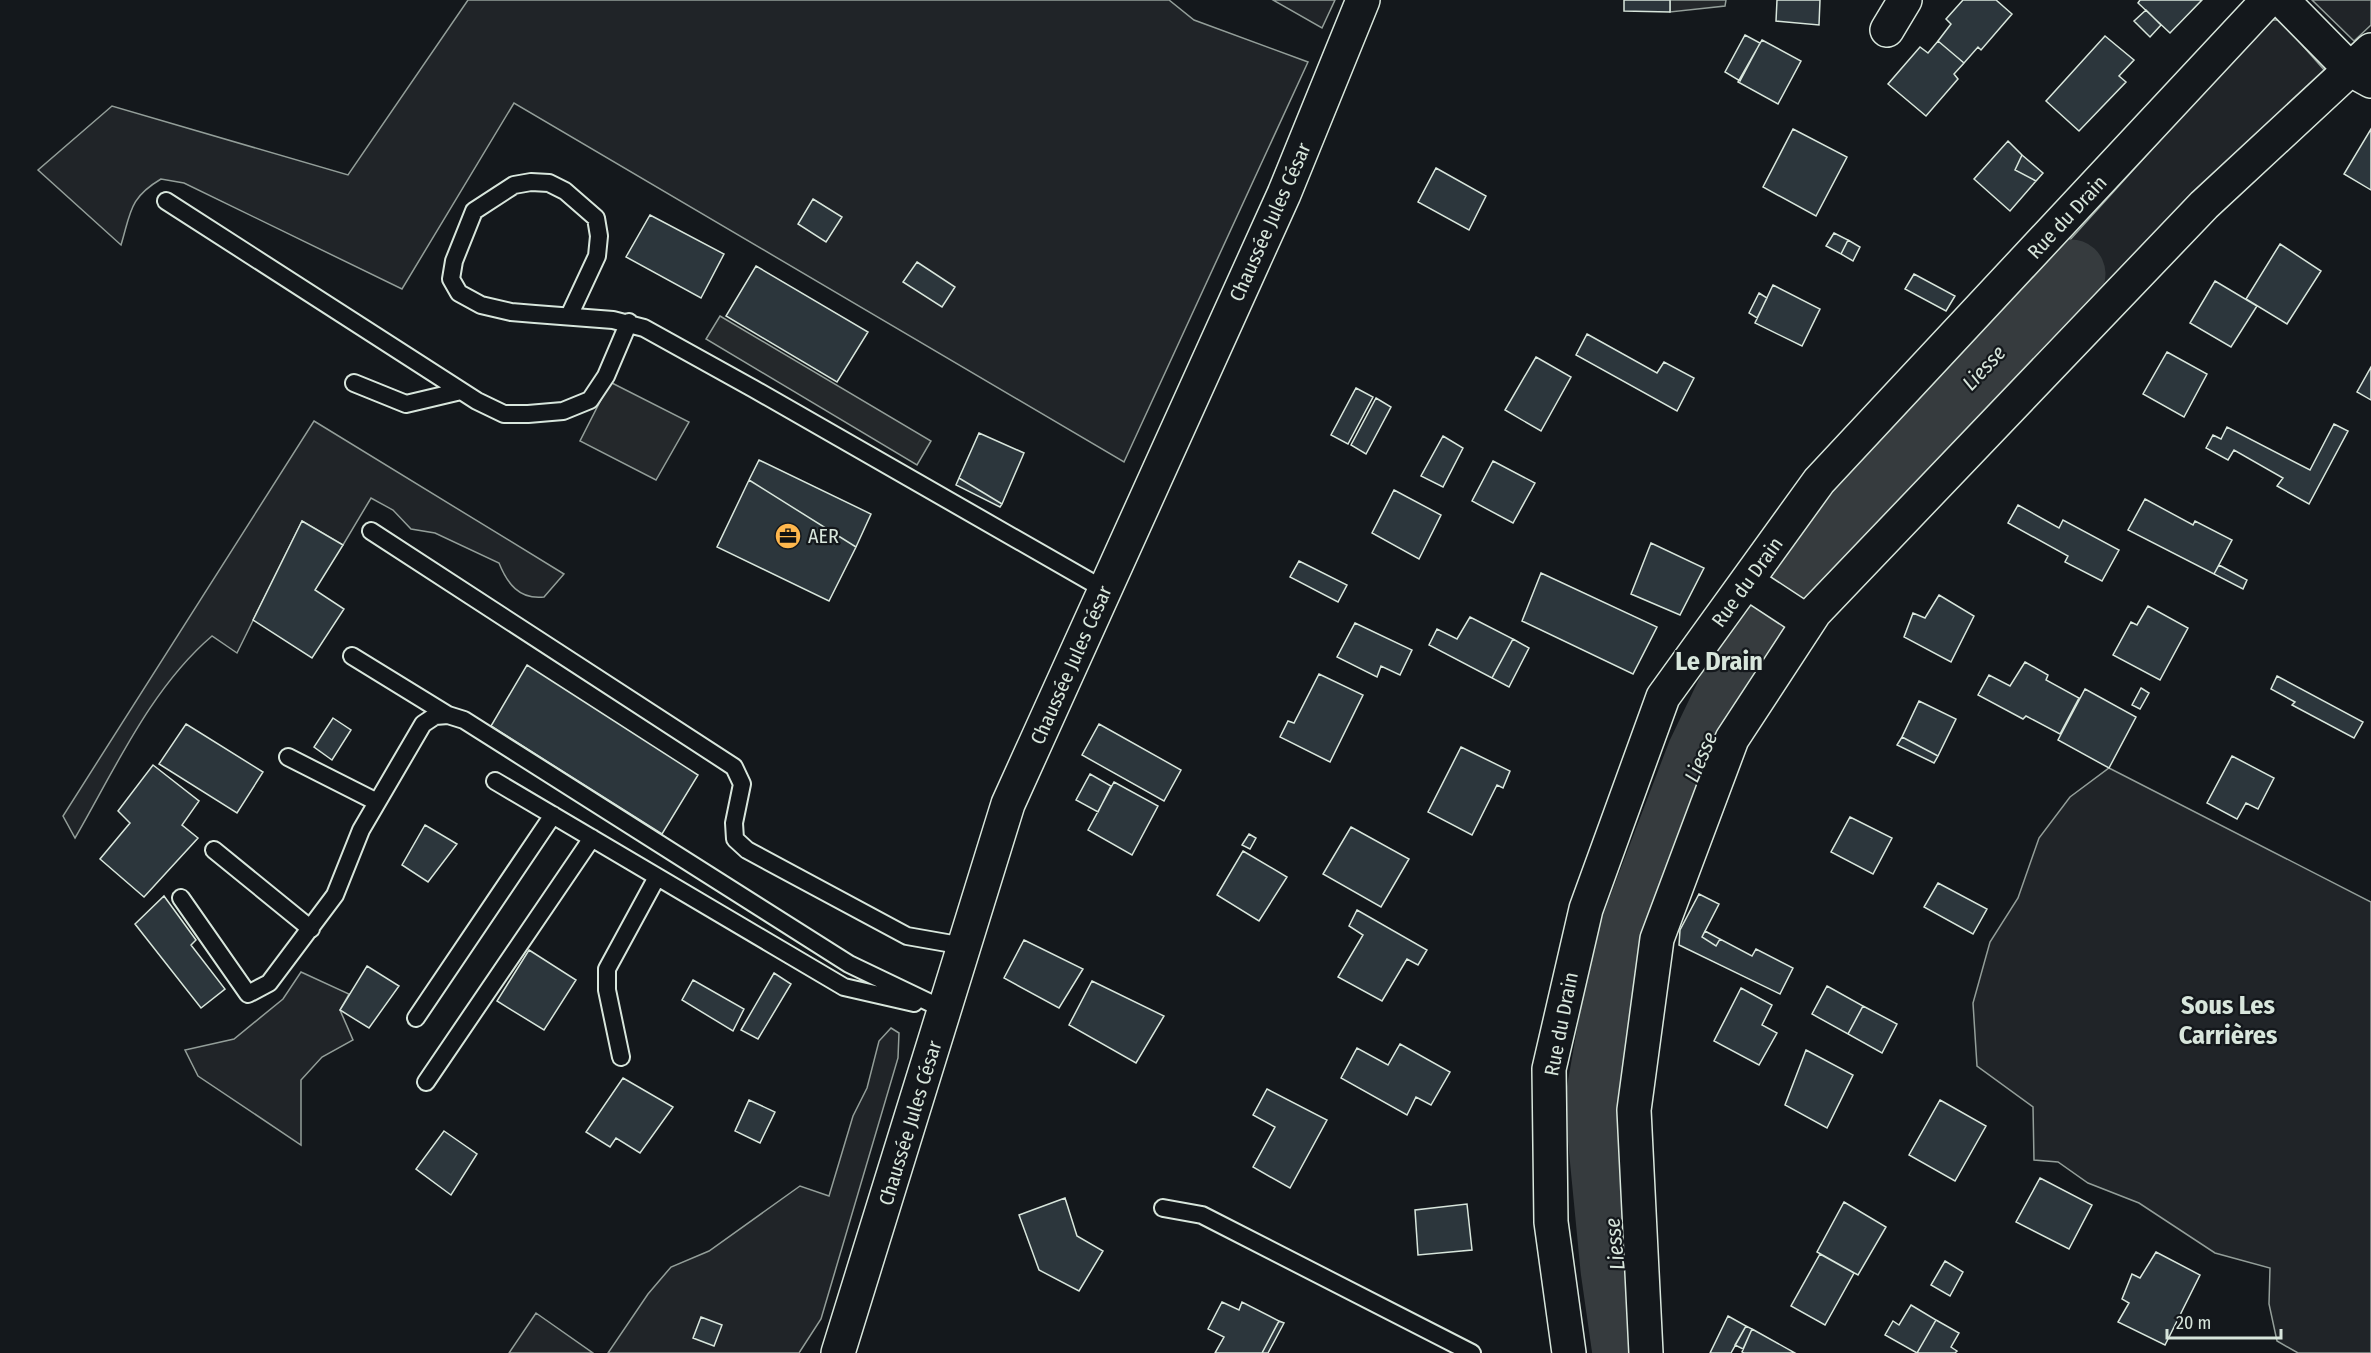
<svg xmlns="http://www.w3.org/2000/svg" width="2371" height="1353" font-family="'Fira Sans Condensed',sans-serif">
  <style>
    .green { fill: #202428; stroke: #939e99; stroke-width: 1.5 }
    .parking { fill: #24282b; stroke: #939e99; stroke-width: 1.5 }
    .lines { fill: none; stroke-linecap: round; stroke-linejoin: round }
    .river { stroke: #363b3e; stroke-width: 69 }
    .building { fill: #2c363c; stroke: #d8e6dc; stroke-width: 1.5 }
    .service-casing { stroke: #d8e6dc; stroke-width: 20 }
    .minor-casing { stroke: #d8e6dc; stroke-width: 36 }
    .service { stroke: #14181c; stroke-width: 16 }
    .minor { stroke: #14181c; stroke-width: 33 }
    .labels { text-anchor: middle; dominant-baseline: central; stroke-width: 4.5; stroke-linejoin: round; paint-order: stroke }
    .street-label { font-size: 20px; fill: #d8e6dc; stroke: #14181c }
    .poi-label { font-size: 20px; fill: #d8e6dc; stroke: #14181c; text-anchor: start }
    .water-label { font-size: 21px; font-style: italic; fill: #d8e6dc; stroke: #14181c }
    .district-label { font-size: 26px; font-weight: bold; fill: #d8e6dc; stroke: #14181c }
  </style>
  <rect width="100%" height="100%" fill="#14181c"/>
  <!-- green -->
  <path class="green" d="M468,0H1169L1194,20L1308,62L1124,462L514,103L402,289L184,183L161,179C129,198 131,212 121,245L38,170L112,106L348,175Z
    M1273,0H1335L1322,28Z
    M2312,0H2371V25L2354,41Z
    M2269,20H2280L2326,72L2086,302L2049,263Z
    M314,421L564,574L544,597C519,600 507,583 499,563L435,533L411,529L393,510L371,498L343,545L302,521L237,653L212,636C151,688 115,769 75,838L63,816Z
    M2109,768L2371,902V1353H2298L2277,1341L2269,1304L2270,1268L2215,1253L2139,1203L2088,1183L2058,1162L2034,1160L2033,1107L1977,1066L1973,1003L1990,942L2018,898L2039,838L2070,797Z
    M301,972L349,994L340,1010L353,1040L322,1057L301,1080V1145L198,1076L185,1050L234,1039L283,999Z
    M891,1028L899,1033L898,1058L821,1319L799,1353H608L648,1294L671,1267L709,1251L800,1186L829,1196L853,1116L867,1088L879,1041Z
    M536,1313L593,1353H509Z"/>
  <!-- parking -->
  <path class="parking" d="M1670,0H1726L1725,6L1670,12Z
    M720,316L931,441L917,465L706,339Z
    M610,382L689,422L656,480L580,441Z"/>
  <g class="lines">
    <!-- river -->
    <path class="river" d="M1627,1353L1615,1269L1599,1104L1625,954L1701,755L1779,592L2071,274"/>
  </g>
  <!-- building -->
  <path class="building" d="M1624,0H1670V12L1624,11Z
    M1777,0H1820L1819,25L1776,21Z
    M1963,0H1996L2012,14L1981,50L1978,47L1964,63L1938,41L1951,24L1946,19Z
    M2140,0H2202L2170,33L2138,3Z
    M2146,10L2161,25L2150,37L2134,21Z
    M1745,35L1760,43L1740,81L1725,72Z
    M2105,36L2134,60L2119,76L2126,82L2079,131L2046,101Z
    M1762,40L1801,61L1778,104L1738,82Z
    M1938,41L1964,63L1954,74L1958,79L1926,116L1888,84L1920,47L1928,53Z
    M1793,129L1847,157L1816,216L1763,187Z
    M2371,129V190L2344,174Z
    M2008,141L2022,155L2015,170L2036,181L2010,211L1974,179Z
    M2022,155L2043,173L2036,181L2015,170Z
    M1436,168L1486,196L1469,230L1418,202Z
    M813,199L842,217L826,242L798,224Z
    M650,215L724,254L701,298L626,257Z
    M1834,233L1848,240L1841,254L1826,246Z
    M1848,240L1860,247L1853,261L1841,254Z
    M2280,244L2321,271L2287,324L2246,299Z
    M917,262L955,287L942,307L903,282Z
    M756,266L868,332L837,382L726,316Z
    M1914,274L1955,296L1946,311L1905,289Z
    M2215,281L2257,306L2231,347L2190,323Z
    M1773,285L1820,309L1802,346L1755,323Z
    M1759,293L1767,298L1757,318L1749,313Z
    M1587,334L1657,373L1664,362L1694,378L1677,411L1576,355Z
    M2167,352L2207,374L2184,417L2143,394Z
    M1536,357L1571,377L1541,431L1505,410Z
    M2371,367V400L2357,392Z
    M1356,388L1373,397L1348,444L1331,435Z
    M1376,398L1391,407L1366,454L1351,445Z
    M2334,424L2348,431L2309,504L2277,486L2283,478L2234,450L2228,460L2206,448L2213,435L2221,439L2227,427L2310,470Z
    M979,433L1024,453L1002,504L959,478Z
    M1443,436L1463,448L1443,487L1421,476Z
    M759,460L871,514L856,547L749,480Z
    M1493,461L1535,483L1513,523L1472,501Z
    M959,478L1002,504L1000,507L956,485Z
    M749,480L856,547L829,601L717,547Z
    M1394,490L1441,515L1419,559L1372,533Z
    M2145,499L2193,525L2195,521L2232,540L2214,574L2128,530Z
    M2018,505L2059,528L2063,520L2119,550L2102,581L2065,562L2068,556L2008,523Z
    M302,521L343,545L315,590L344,609L312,658L253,620Z
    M1651,543L1704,568L1680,615L1631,594Z
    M1299,561L1347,585L1338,602L1290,577Z
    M2219,565L2247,580L2243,589L2214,574Z
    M1541,573L1657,627L1633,674L1522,621Z
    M1939,595L1974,616L1951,662L1904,637L1913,613L1925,618Z
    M2148,606L2188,628L2160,680L2113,655L2131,622L2137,625Z
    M1470,617L1513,639L1492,678L1429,645L1437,629L1457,639Z
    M1355,623L1412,650L1400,675L1381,666L1377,677L1337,657Z
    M1513,639L1529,648L1509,687L1492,678Z
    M2025,662L2048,675L2046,680L2079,698L2060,734L2026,716L2023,719L1978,695L1989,675L2010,686Z
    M527,665L698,775L662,834L491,726Z
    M1319,674L1363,695L1330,762L1280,737L1288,721L1294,723Z
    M2277,676L2363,722L2354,738L2292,705L2295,702L2271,689Z
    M2141,688L2149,693L2140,709L2132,705Z
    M2085,689L2136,717L2109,768L2058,740Z
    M1919,701L1956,719L1938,756L1902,737Z
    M333,718L351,730L332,760L314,747Z
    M186,724L263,772L237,813L159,764Z
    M1099,724L1181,770L1164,801L1082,755Z
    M1902,737L1938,756L1934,763L1897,745Z
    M1461,747L1510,771L1503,788L1497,785L1472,835L1428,812Z
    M2232,756L2274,778L2258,809L2246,803L2237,819L2207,803Z
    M153,765L199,801L182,825L198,838L144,897L100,859L130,823L118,811Z
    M1090,774L1111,786L1098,812L1076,800Z
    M1114,782L1158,806L1132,855L1088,830Z
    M1850,817L1892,838L1873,874L1831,852Z
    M425,825L457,844L428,882L402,865Z
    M1351,827L1409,859L1381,907L1323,874Z
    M1249,834L1256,838L1250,849L1242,845Z
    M1243,851L1287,877L1259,921L1217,895Z
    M1938,883L1987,909L1973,934L1924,907Z
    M1699,894L1719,904L1702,937L1716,946L1720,939L1752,956L1756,949L1793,968L1780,994L1679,945L1680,930Z
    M164,896L196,940L191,945L225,989L201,1008L135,924Z
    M1357,910L1427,950L1418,965L1407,959L1382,1001L1338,977L1363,935L1349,926Z
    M1705,931L1720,939L1716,946L1702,937Z
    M1024,940L1083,969L1059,1008L1004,978Z
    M529,950L576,980L544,1030L497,1001Z
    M367,966L399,986L369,1028L340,1010Z
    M774,973L791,984L758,1039L741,1030Z
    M693,980L744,1009L733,1031L682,1000Z
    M1092,981L1164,1016L1136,1063L1069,1025Z
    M1827,986L1863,1006L1848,1034L1812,1014Z
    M1741,988L1772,1005L1762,1025L1777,1033L1759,1065L1714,1041Z
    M1863,1006L1897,1024L1882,1053L1848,1034Z
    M1400,1044L1450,1072L1431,1105L1416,1097L1407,1115L1341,1078L1357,1048L1388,1065Z
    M1806,1050L1853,1075L1827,1128L1785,1105Z
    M623,1078L673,1107L640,1153L616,1138L610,1147L586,1132Z
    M1267,1089L1327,1120L1290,1188L1253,1167L1275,1127L1253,1115Z
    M749,1100L775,1112L760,1143L735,1131Z
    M1940,1100L1986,1126L1955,1181L1909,1155Z
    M444,1131L477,1154L451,1195L416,1169Z
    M2040,1178L2092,1205L2069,1249L2016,1222Z
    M1065,1198L1077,1236L1103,1251L1079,1291L1039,1270L1019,1215Z
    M1844,1202L1886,1227L1858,1275L1817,1252Z
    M1467,1204L1472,1250L1418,1255L1415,1210Z
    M2156,1252L2200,1275L2165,1345L2118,1322L2129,1303L2122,1299L2132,1274L2140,1278Z
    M1820,1254L1854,1273L1825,1325L1791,1306Z
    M1945,1261L1963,1272L1950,1296L1931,1285Z
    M1222,1302L1239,1310L1242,1302L1279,1321L1262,1353H1215L1224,1337L1208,1329Z
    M1911,1305L1936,1320L1917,1353L1885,1335L1893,1321L1899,1325Z
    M1728,1316L1746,1326L1731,1353H1710Z
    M701,1317L722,1325L714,1346L693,1338Z
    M1936,1320L1959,1333L1951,1347L1957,1351L1955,1353H1917Z
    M1279,1321L1284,1323L1268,1353H1262Z
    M1746,1326L1752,1329L1743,1349L1735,1345Z
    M1752,1329L1795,1353H1744L1742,1352Z"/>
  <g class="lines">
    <defs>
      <path id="service" d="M166,201L477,401L504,414H528L563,411L590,400L606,376L629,322
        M569,316L597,256L599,236L596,218L565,191L549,183L531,182L514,185L474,211L454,261L451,279L459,293L481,305L511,312L535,314L613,320L644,328L754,389L1105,590
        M354,383L406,404L461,391
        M371,531L734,767L742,784L734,823L735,839L747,850L907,936L964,946
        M352,656L448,715
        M288,757L377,802
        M495,781L844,987L914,1003
        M214,850L311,929
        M181,898L248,994L269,983L335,895L361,830L423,724L435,716L448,715L464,720L849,964L945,1010
        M416,1018L553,815
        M621,1057L607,990V969L657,877
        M426,1082L592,838
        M1163,1208L1202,1215L1472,1353"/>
      <path id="minor" d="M2282,0L2351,70L2371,81
        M1887,30L1905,0
        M1747,582L1808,622
        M838,1353L1008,804L1284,194L1363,0
        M1569,1353L1551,1222L1549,1069L1586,909L1663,697L1819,481L2268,0
        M1646,1353L1634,1110L1657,939L1732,739L1815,612L2204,205L2371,50"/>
    </defs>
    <!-- service casing -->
    <use href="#service" class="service-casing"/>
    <!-- minor casing -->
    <use href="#minor" class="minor-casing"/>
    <!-- service -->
    <use href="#service" class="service"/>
    <!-- minor -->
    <use href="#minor" class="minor"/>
  </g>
  <!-- icons -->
  <defs>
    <symbol id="office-disc" viewBox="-11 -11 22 22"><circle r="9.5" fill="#ffb74d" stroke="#14181c"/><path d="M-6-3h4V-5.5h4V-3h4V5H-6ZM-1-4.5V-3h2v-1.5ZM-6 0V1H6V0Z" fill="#111"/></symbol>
  </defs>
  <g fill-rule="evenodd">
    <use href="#office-disc" x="773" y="521" width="30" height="30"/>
  </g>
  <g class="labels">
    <!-- street labels -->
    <g class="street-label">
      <text transform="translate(2067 217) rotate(-47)">Rue du Drain</text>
      <text transform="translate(1270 222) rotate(-66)">Chaussée Jules César</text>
      <text transform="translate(1747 582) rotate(-54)">Rue du Drain</text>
      <text transform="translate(1071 665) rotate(-66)">Chaussée Jules César</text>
      <text transform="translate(1561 1024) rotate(-79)">Rue du Drain</text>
      <text transform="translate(910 1123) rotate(-73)">Chaussée Jules César</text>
    </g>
    <!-- poi labels -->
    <g class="poi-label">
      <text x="808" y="536">AER</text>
    </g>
    <!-- water labels -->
    <g class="water-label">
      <text transform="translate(1984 368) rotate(-47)">Liesse</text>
      <text transform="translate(1701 757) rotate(-67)">Liesse</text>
      <text transform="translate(1615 1244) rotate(-96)">Liesse</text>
    </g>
    <!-- district labels -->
    <g class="district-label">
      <text x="1719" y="661">Le Drain</text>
      <text x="2228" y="1005">Sous Les<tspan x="2228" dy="30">Carrières</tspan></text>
    </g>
  </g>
  <!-- scale -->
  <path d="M2167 1329v9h114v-9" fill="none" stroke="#d8e6dc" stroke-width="3"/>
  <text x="2176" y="1329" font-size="18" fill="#d8e6dc" stroke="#14181c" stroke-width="4.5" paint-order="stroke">20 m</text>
</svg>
